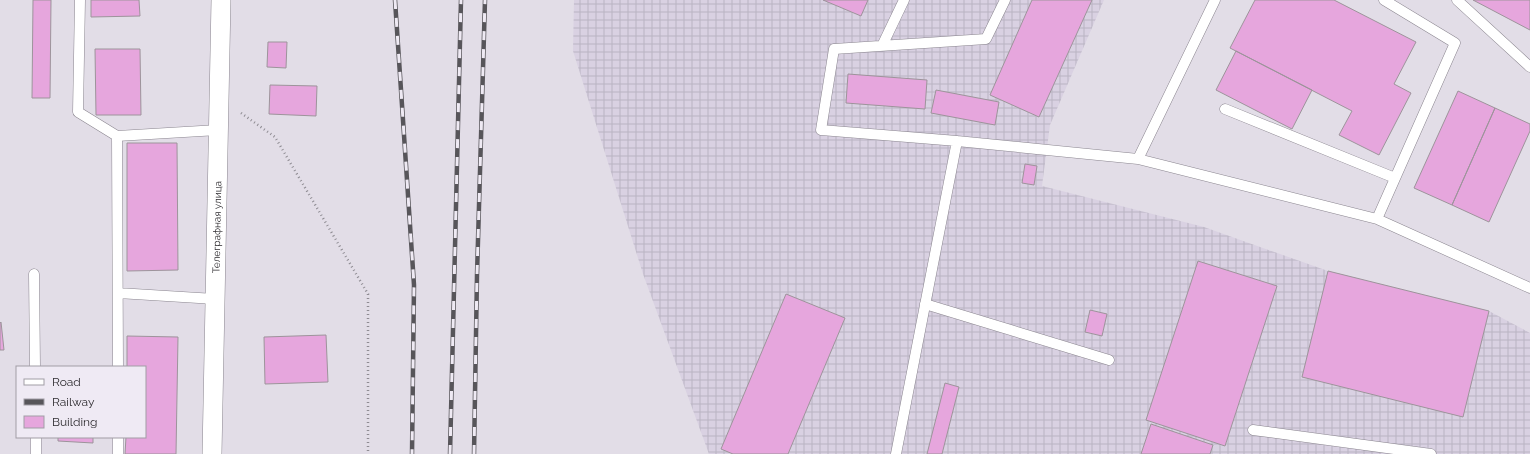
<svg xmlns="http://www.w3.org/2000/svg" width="1530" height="454" font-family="Raleway,sans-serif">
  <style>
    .industrial { fill: url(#industrial-grid) }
    .building { fill: #e6a6dd; stroke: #9d949b }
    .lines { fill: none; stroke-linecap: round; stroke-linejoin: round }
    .service-casing { stroke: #8a858f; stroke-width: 11 }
    .minor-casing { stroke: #8a858f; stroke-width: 20 }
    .path { stroke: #8f8c93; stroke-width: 2.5; stroke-dasharray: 1 3; stroke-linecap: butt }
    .service { stroke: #fff; stroke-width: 10 }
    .minor { stroke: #fff; stroke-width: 19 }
    .rail-casing { stroke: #57555a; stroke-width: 4.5 }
    .rail { stroke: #efeaf4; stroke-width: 3; stroke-dasharray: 9; stroke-linecap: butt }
    .labels { text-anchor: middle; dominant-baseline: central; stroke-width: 3.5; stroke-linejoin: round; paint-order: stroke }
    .street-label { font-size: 10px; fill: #2c2a2e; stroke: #efeaf4 }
  </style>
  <defs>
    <pattern id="industrial-grid" width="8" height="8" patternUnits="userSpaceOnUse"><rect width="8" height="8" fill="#d9d1e2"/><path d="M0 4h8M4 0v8" fill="none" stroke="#bab4c2"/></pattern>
  </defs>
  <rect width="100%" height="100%" fill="#e2dde7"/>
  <!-- industrial -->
  <path class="industrial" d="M574,0H1104L1050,125L1042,186L1204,227L1328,271L1489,311L1530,333V454H709L643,274L573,51Z"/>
  <!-- building -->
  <path class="building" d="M33,0H51L50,98H32Z
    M91,0H139L140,16L91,17Z
    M823,0H868L861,16Z
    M1032,0H1092L1039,117L990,95Z
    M1255,0H1334L1416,42L1394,84L1411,93L1379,155L1339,135L1352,111L1230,48Z
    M1473,0H1530V30Z
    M268,42H287L286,68L267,67Z
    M95,49H140L141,115H96Z
    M1236,51L1312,90L1292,129L1216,90Z
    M848,74L927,80L925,109L846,103Z
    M270,85L317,86L316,116L269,114Z
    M936,90L999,102L995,125L931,113Z
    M1458,91L1495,108L1452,205L1414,188Z
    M1495,108L1530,124V131L1489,222L1452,205Z
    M127,143H177L178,270L127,271Z
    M1025,164L1037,166L1034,185L1022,183Z
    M1198,261L1277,286L1225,446L1146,420Z
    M1328,271L1489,311L1463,417L1302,377Z
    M786,294L845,318L788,454H733L721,449Z
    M1090,310L1107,314L1102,336L1085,332Z
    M1,322L4,350H0V323Z
    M326,335L328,382L265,384L264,337Z
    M127,336L178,337L176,454H125L126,437H145V367H127Z
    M945,383L959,387L942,454H927Z
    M1151,424L1213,445L1210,454H1141Z
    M58,437H93V443L58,441Z"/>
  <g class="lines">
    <defs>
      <path id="service" d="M80,0L78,112L117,136L118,367
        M1005,0L986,39L834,49L821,130L957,141L1138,159L1377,219L1530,288
        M1457,0L1530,67
        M882,46L904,0
        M1225,109L1395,178
        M117,136L218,130
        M1138,159L1215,0
        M1377,219L1455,43L1384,0
        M34,274L35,367
        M118,293L215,299
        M925,304L1109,360
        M1253,430L1431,454
        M36,437V454
        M118,437V454
        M896,454L957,141"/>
      <g id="minor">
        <path id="s1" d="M212,454L221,0"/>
      </g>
    </defs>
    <!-- service casing -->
    <use href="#service" class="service-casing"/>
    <!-- minor casing -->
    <use href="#minor" class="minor-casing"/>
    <!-- path -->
    <path class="path" d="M241,113L275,137L368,294V454"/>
    <!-- service -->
    <use href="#service" class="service"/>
    <!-- minor -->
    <use href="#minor" class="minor"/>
    <defs>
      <path id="rail" d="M395,0L414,285L412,454
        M450,454L461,0
        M474,454L477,275L485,0"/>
    </defs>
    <!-- rail casing -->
    <use href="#rail" class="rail-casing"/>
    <!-- rail -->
    <use href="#rail" class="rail"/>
  </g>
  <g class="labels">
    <!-- street labels -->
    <g class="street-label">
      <text stroke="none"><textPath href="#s1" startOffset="227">Телеграфная улица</textPath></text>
    </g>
  </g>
  <!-- legend -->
  <rect x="16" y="366" width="130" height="72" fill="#efeaf4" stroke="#a19da5"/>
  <rect x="24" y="379" width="20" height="6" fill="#ffffff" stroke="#a19da5"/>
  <text x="52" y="386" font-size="12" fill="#2c2a2e">Road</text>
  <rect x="24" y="399" width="20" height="6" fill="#57555a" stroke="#a19da5"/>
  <text x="52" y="406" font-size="12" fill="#2c2a2e">Railway</text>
  <rect x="24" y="416" width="20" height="12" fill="#e6a6dd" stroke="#a19da5"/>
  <text x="52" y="426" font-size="12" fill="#2c2a2e">Building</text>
</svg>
